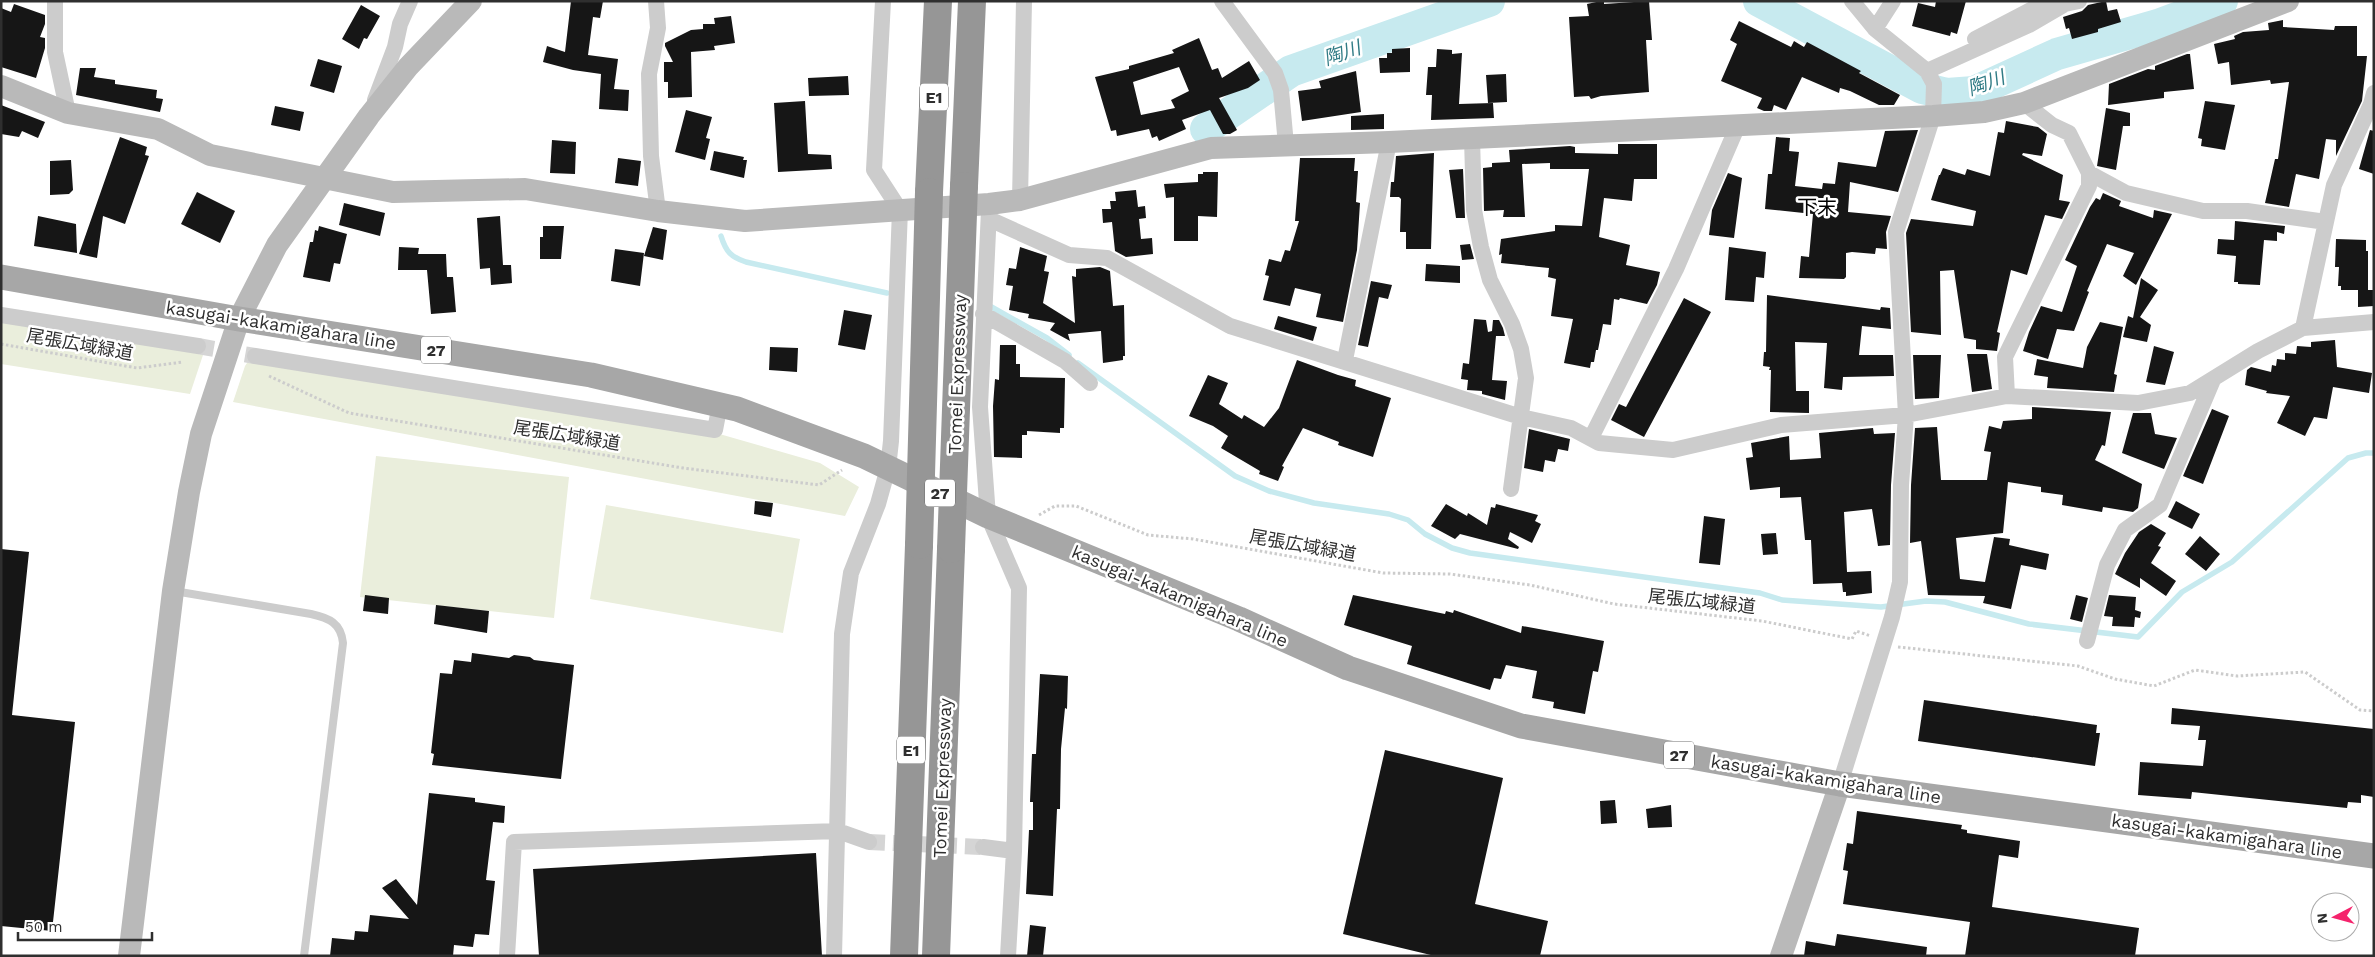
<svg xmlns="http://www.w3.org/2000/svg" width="2375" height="957" font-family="'Work Sans','Noto Sans JP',sans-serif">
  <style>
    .green { fill: #eaeedc }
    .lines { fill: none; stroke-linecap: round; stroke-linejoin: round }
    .stream { stroke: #c7eaef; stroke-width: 5.5 }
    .river { stroke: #c7eaef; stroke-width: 32 }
    .building { fill: #161616; fill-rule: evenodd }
    .street-tunnel { stroke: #d5d5d5; stroke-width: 16; stroke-dasharray: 16 8; stroke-linecap: butt }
    .path { stroke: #ccc; stroke-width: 3; stroke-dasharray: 2.5 2.5; stroke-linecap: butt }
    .lane { stroke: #ccc; stroke-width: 8 }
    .street { stroke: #ccc; stroke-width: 16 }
    .secondary { stroke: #b9b9b9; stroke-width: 22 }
    .primary { stroke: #a7a7a7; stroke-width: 25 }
    .highway { stroke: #969696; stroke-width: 28 }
    .highway-bridge { stroke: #969696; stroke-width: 28 }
    .labels { text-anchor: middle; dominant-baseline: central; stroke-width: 5; stroke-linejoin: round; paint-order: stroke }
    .shield { fill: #fff; stroke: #6d6d6d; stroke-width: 1 }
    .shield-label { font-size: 16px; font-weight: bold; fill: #2f2f2f }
    .street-label { font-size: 18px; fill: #2f2f2f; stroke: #fff }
    .water-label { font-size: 19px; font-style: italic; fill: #307b85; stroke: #fff }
    .quarter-label { font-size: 20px; fill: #000; stroke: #fff }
  </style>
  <rect width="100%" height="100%" fill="#fff"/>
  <!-- green -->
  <path class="green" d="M1,320L204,352L190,394L1,364Z
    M249,360L716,433L820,463L859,487L845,516L233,402L245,366Z
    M376,456L569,477L554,618L360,597Z
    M606,505L800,539L783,633L590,599Z"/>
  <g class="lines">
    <!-- stream -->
    <path class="stream" d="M721,236C726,252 731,257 746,262L887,293
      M988,305L1047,338L1069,355
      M1078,363L1235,476L1269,491L1314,503L1389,514L1408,520L1425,534L1452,548L1470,553L1760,593L1782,600L1881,607L1926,601L1945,602L2029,624L2138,637L2182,592L2232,562L2348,458L2366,453H2374"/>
    <!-- river -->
    <path class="river" d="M1759,1L1922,88L1947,94L1974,92L2057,54L2158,25L2222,1
      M1206,129L1291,71L1489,1"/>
  </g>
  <!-- building -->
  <path class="building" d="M571,1H603L600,18L593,17L588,55L618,59L614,89L629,90L628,111L599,109L601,74L573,70L543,62L547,46L565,52Z
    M1601,1H1604V4L1649,1L1652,40H1646L1649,92L1601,96L1591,99L1589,96L1574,97L1569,17L1589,16L1587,4Z
    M1936,1H1966L1957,34L1951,32L1950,36L1912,26L1918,3L1935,7Z
    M2106,1L2108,11L2117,9L2121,22L2098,29V32L2072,39L2069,28L2066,29L2063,17L2082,11L2088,5Z
    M14,4L45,15V24L40,37L45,38V48L36,78L1,67V8L11,12Z
    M361,5L380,16L367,39L364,38L359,49L342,39Z
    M731,16L735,43L714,46L715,50L691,52L692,97L668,98V82H664V62H673L665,46V43L691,30L703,29V24H715L714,18Z
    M2283,20V27L2334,30L2335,26H2357V56H2367L2362,101L2336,156V140L2326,139L2319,179L2296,174L2289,207L2265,203L2275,159H2278L2289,82L2271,84L2270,80L2231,85L2229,62L2218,64L2214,44L2235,39L2234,36L2243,32L2269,30L2268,23Z
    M1739,21L1791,47L1794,41L1804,47L1807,42L1861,71L1859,73L1900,95L1894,105H1879L1850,91L1840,88L1839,93L1802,77L1786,110L1774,105L1772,111H1764L1757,108L1762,98L1721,81L1737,44L1730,40Z
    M1199,38L1212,70L1218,68L1222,78L1249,61L1260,80L1248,88L1219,98L1237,130L1230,134H1223L1210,110L1182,120L1186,129L1159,141L1157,136L1152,138L1149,129L1117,136L1116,130L1111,131L1095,77L1129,69V66L1174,53L1172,50ZM1179,67L1189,91L1171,100L1175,108L1141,115L1133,82Z
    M1410,48V72L1380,73L1379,58H1387V53H1392V49Z
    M1437,49L1452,50V54L1462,53L1459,104L1493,103L1494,118L1431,120L1432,95H1426L1428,67H1436Z
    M2187,54H2190L2194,89L2164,92V98L2108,105L2109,84L2148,69L2155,70V66Z
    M318,59L342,66L334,93L310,86Z
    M80,68H96L94,77L115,80V84L157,90L156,98L163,99L160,112L76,95Z
    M1356,71L1361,112L1302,121L1298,91L1321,88L1319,81Z
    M1506,74L1507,102L1488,103L1486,75Z
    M848,76L849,95L809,96L808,78Z
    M805,101L808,154L831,155L832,169L778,172L774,103Z
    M2205,101L2235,105L2225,150L2201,146L2202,139L2198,138Z
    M1,105L45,122L38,138L22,131L19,137L1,134Z
    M275,106L304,112L300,131L271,125Z
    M2106,108L2130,113V126H2123L2116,170L2097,166Z
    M686,110L712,117L706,138L710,139L705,160L675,152Z
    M1384,114V129L1351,130V116Z
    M2006,121L2038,127L2047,134L2042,156L2023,153L2022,155L2063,175L2059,200L2070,202L2062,219L2045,215L2027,275L2011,270L1997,332L2000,333L1997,351L1976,349V340L1964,338L1954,270L1940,271L1941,335L1911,332L1906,233L1911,219L1973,226L1976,211L1931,200L1939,175H1940L1943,168L1965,175L1967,169L1990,176L1998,132L2004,133Z
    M1918,130L1898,192L1850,182L1848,212L1891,216L1886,232L1887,249L1876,248L1875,254L1852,252L1846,253V277L1844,279L1799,278L1801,256L1809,257L1813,214L1765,209L1768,174H1772L1776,137L1790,138L1789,151L1799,152L1795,186L1822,189L1823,183L1835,184L1838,162L1876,167L1885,131Z
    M2370,130L2374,131V174L2359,169Z
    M120,137L147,147L145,155L149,156L125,224L103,216L97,258L79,254Z
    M552,140L576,142L575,174L550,173Z
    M1618,144H1657V179H1634L1632,201L1604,198L1599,237L1630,245L1626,265L1660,272L1657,285L1647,304L1620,298L1619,300L1614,299L1611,325L1603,324L1598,350H1596L1594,362H1591L1590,368L1564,363L1573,319L1551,316L1556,279L1548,277L1549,268L1501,263L1502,254L1499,255L1501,239L1555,231V225L1582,226L1589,169H1550V163L1522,164L1525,217H1503L1504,210L1484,211L1483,168L1492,167V163L1510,162L1509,150L1570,146L1575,147V153L1618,154Z
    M714,151L744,157L743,160H747L744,178L710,170Z
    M1434,153L1431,249H1406V232H1400L1401,199L1399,197H1390L1391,182H1394L1396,156Z
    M618,158L641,161L638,186L615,183Z
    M1300,158H1355L1354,171H1358L1356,202L1360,203L1357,250L1343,322L1316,317L1321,294L1295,288L1290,306L1263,300L1269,276L1265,275L1269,259L1281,262L1285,250L1290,251L1299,221H1295Z
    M71,160L73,190L69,194L50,195V161Z
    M1463,169L1465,218H1456L1449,170Z
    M1203,172H1218L1217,217L1198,216V241H1174V197L1166,198L1164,184L1198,182V174H1203Z
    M1728,173L1742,178L1734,238L1709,235L1712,210Z
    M1136,190L1138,207L1145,206L1146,218L1139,219L1141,239L1152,238L1153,254L1126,257L1115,251L1112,222L1103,223L1102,209H1111L1110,201H1116L1115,192Z
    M197,192L235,211L220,243L181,224Z
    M2103,193L2121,201L2119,206L2153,218L2154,210L2172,214L2136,285L2123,276L2134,253L2107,244L2087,291L2089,292L2074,331L2057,329L2048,359L2023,351L2029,332L2041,306L2062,312L2077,266L2065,260L2090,207L2096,198L2100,200Z
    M344,203L385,213L380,236L339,225Z
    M38,216L76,224L77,253L34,246Z
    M500,216L503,265H511L512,283L491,285L490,268L480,269L477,218Z
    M2235,221L2285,226L2284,234L2277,232V241L2264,240L2260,285L2238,284V282H2234L2236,256L2217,254L2218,239L2234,240Z
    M319,226L347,234L340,264L334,263L330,282L303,277L310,242H313L315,230L318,231Z
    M543,226H564L561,259H540V237H543Z
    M653,227L667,230L663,260L644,256Z
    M2336,239L2366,240V251H2368V290H2374V306L2358,307V290H2341V286H2338L2339,267H2335Z
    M1470,244L1474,259L1462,260L1460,245Z
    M399,247L419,248L418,254H446L447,277H453L456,312L431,314L427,270H398Z
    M1020,247L1047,256L1044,271L1049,272L1043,303L1075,323L1072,276L1076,277V269L1100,267L1110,271L1113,306L1124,305L1125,356H1123V360L1103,363L1101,331L1068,334L1070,341L1050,330L1055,323L1028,318L1029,314L1009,310L1013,286L1006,285L1009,268L1016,269Z
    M1729,247L1766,252L1764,278L1756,277L1754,302L1725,300Z
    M615,249L644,253L640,286L611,281Z
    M1426,264L1460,266V283L1425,281Z
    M2141,278L2158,290L2140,317L2151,325L2147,342L2123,337L2128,316L2133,318Z
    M1371,281L1392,285L1388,299L1379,297L1368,347L1358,345Z
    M1767,295L1880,310L1881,307L1890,308L1891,329L1862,326L1859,355H1893L1894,376L1843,377L1842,390L1824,388L1827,343L1795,342L1796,391H1809V413L1770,412L1771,370H1769L1770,367L1763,366L1764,352H1766Z
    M1684,298L1711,312L1644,437L1611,420L1619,404L1626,407Z
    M844,310L872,315L865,350L838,345Z
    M1278,316L1317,327L1313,341L1274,329Z
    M1474,319L1486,320L1488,332L1492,331L1493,320H1499L1503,328L1505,336H1496L1492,380L1507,381L1505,400L1482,394V391L1467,390L1468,380L1461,379L1463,363L1469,364Z
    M2100,322L2123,327L2114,374L2117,375L2114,392L2047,388L2048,377L2034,375L2037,359L2083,368L2087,347Z
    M2335,340L2337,367L2372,373L2369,393L2333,387L2327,419L2314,417L2305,436L2277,423L2290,396L2266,393L2267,391L2245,385L2247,370L2251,367L2271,372L2272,365L2276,366L2277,359L2285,360V353L2296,354L2297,346L2311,347V342Z
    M1000,345H1016V364H1020V377L1065,378L1064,428H1060V433L1027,431V435H1022V458L994,457L993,406L995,379L999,380Z
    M2154,346L2174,352L2165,385L2146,382Z
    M770,347L798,348L797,372L769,370Z
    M1967,354H1987L1992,389L1972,392Z
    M1913,355H1941L1939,398L1915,399Z
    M1297,360L1338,375L1356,380L1355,386L1391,398L1373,457L1338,445L1339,442L1303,428L1282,466L1284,467L1278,481L1259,474L1260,471L1221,448L1228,436L1213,426L1189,416L1208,375L1228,383L1219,404L1242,419L1244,415L1264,427L1279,408Z
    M2032,407L2111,412L2105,446L2102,445L2095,460L2142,484L2138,508L2133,512L2103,507L2102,512L2062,505L2063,495L2041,492V487L2008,482L2003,533L1956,538L1960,579L1985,582L1994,537L2010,539L2009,545L2049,554L2046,570L2021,565L2011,609L1983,603L1985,596L1928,595L1921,541L1910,543L1911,485L1915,428L1937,427L1941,480H1987L1991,452L1984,451L1989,426L2001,429L2003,421L2032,419Z
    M2212,409L2229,416L2203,484L2183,476Z
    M2133,413H2151L2155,434L2177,438L2164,469L2122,453Z
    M1873,428L1874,434L1895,433L1891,485L1890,545L1878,546L1872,509L1844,512L1847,572L1871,571L1872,593L1846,596V592H1843L1842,583L1813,584L1811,540H1805L1801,497L1780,498V487L1750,490L1746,458L1753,457L1751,443L1789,436L1790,460L1821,458L1819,433Z
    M1529,429L1570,439L1568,451L1558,449L1555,462L1545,460L1543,472L1524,468Z
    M755,501L773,503L771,517L754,514Z
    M2176,501L2200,514L2192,529L2168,517Z
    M1446,504L1467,516L1468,513L1487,525L1491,507L1495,508L1496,504L1538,515L1535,521L1541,524L1532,543L1510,532L1508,539L1519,547L1518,549L1460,534L1455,539L1431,526Z
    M1704,516L1725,519L1720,565L1699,563Z
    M2151,524L2166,533L2158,546L2161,547L2151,563L2176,581L2166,596L2140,578V588L2115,574L2125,553L2139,532Z
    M1776,533L1778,554L1763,555L1761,534Z
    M2200,536L2220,554L2206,571L2185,554Z
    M1,549L29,552L12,715L75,722L52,931L1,926Z
    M365,595L389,598L388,614L363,611Z
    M1353,595L1445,614L1446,611L1453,613L1454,610L1521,633L1522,626L1604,641L1598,672L1593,671L1585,714L1553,708L1554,702L1532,698L1537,671L1506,665L1501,679L1494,678L1490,690L1407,664L1412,646L1344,625Z
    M2076,595L2088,598L2082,622L2070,619Z
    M2109,595L2136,597L2135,610L2141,612L2140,618L2135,617L2134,627L2112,626L2113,617L2104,616Z
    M436,605L489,611L487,633L434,624Z
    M472,653L509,658L514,655L530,657L534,660L574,665L561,779L432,765L434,754L431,753L440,673L452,674L454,660L471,662Z
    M1040,674L1068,676L1067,709L1065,708L1061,749L1060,809H1057L1053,896L1026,894L1029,830H1033V802H1030L1032,754H1036Z
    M1924,700L2097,725L2096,733H2100L2095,766L1918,741Z
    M2172,708L2374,729V797L2361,795V803L2348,802L2347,808L2192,792L2191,799L2138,795L2140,762L2203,766L2206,740H2198L2200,726L2171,724Z
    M1385,750L1503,778L1475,904L1548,921L1540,956H1435L1343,934Z
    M429,793L475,798V802L505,806L504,823L493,822L486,880L495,881L489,935L475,934L473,947L454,945L453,956H330L332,938L354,940L355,931L368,932L370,915L409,919L382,888L396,879L417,905Z
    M1615,800L1617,823L1601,824L1600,801Z
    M1671,805L1672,827L1648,828L1646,809Z
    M1857,811L1962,825L1961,829L1967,830V833L2020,841L2018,858L1999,855L1992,907L2139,928L2135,956H1965L1970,922L1843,904L1848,871L1843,870L1847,843L1853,844Z
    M816,853L822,956H539L533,869Z
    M1030,925L1046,927L1043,956H1027Z
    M1837,934L1927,947L1926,956H1804L1806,941L1835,946Z"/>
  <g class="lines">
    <!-- street-tunnel -->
    <path class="street-tunnel" d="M198,346L255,356
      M869,842L983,847"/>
    <!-- path -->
    <path class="path" d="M1,344L137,368L183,362
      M269,376L349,413L683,468L819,485L842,470
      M1039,515L1055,506H1076L1148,535L1193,539L1383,573L1450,574L1530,585L1614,604L1762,621L1852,639L1856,631L1871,636
      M1898,647L2078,666L2115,679L2154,686L2195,670L2237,676L2305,672L2360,710L2374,711"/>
    <!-- lane -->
    <path class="lane" d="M174,591L311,614C329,618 341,623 343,643L304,956"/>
    <!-- street -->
    <path class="street" d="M55,1V52L68,113
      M656,1L658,28L649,74L651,156L658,211
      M1222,1L1275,73L1281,90L1286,145
      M1875,29L1893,1
      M1975,39L2048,1
      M1927,71L2029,25L2065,4L2079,1
      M375,100L395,47L400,24L410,1
      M1472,138L1474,210L1481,247L1490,280L1512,324L1521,349L1526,378L1511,489
      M2089,173L2126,193L2203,211H2247L2326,222
      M1020,200L1024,1
      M989,210L980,407L988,516L1019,588L1014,851L1008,956
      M989,219L1069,255L1107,258L1230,326L1521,417L1571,428L1599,443L1673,450L1781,425L1906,415L2007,396L2138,403L2190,393L2258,351L2303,328L2374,322
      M983,314L1065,361L1090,383
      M1,315L198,346
      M2303,328L2334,185L2371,104L2374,93
      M255,356L715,430L720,404
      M1345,360L1389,142
      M2007,396L2005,357L2089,186V173L2069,133L2052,125L2024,103
      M1591,438L1676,269L1738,125
      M2087,641L2107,565L2125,530L2160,505L2213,380
      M1840,784L1892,617L1900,582L1901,485L1906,415L1896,232L1933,116L1934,84L1927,71L1875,29L1852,1
      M983,847L1014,851
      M507,956L514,842L838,831L869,842
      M834,956L842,634L851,573L878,504L888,468L891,441L900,210L874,170L883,1"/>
    <!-- secondary -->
    <path class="secondary" d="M1,86L68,113L158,129L210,155L393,192L525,189L658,211L745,221L989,204L1020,200L1211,148L1389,142L1933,116L1984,112L2024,103L2288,1
      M129,956L173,591L189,492L201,434L239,319L277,245L369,116L408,67L471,1
      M1781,956L1840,784"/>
    <!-- primary -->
    <path class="primary" d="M1,277L239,319L591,375L737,409L864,456L988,516L1239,619L1348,668L1521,726L1840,784L2374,856"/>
    <!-- highway -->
    <path class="highway" d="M964,186L972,1
      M929,192L938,1
      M904,956L919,545
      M936,956L951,549"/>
    <!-- highway-bridge -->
    <path class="highway-bridge" d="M919,545L929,192
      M951,549L964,186"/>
  </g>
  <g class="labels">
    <!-- shield labels -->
    <g class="shield">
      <rect x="920" y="83.5" width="28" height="27" rx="4"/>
      <rect x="421" y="336.5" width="30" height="27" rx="4"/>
      <rect x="925" y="479.5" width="30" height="27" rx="4"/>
      <rect x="897" y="736.5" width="28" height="27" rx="4"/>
      <rect x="1664" y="741.5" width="30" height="27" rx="4"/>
    </g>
    <g class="shield-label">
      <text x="934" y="97">E1</text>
      <text x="436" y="350">27</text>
      <text x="940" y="493">27</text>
      <text x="911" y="750">E1</text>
      <text x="1679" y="755">27</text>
    </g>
    <!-- street labels -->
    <g class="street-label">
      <text transform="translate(281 325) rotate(9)">kasugai-kakamigahara line</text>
      <text transform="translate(80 344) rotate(10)">尾張広域緑道</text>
      <text transform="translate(957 374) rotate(-88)">Tomei Expressway</text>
      <text transform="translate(567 435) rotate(9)">尾張広域緑道</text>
      <text transform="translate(1303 545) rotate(10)">尾張広域緑道</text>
      <text transform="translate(1180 596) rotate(23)">kasugai-kakamigahara line</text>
      <text transform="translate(1702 601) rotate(6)">尾張広域緑道</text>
      <text transform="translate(942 778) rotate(-88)">Tomei Expressway</text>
      <text transform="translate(1826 779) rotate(9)">kasugai-kakamigahara line</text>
      <text transform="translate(2227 836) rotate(8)">kasugai-kakamigahara line</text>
    </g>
    <!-- water labels -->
    <g class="water-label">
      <text transform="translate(1342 53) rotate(-19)">陶川</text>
      <text transform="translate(1986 83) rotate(-20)">陶川</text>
    </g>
    <!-- quarter labels -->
    <g class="quarter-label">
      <text x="1817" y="207">下末</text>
    </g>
  </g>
  <!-- border -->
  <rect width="2375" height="957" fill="none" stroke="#2f2f2f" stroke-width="5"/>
  <!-- north arrow -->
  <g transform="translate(2335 917) rotate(264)"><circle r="24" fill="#ffffff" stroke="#acacac"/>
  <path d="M0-4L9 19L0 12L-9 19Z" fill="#f5236c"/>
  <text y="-8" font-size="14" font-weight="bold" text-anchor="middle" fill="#2f2f2f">N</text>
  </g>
  <!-- scale -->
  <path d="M18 932v8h134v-8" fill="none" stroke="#2f2f2f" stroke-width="2.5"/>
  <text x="25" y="932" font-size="15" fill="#2f2f2f" stroke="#ffffff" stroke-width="4" paint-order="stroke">50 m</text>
</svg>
